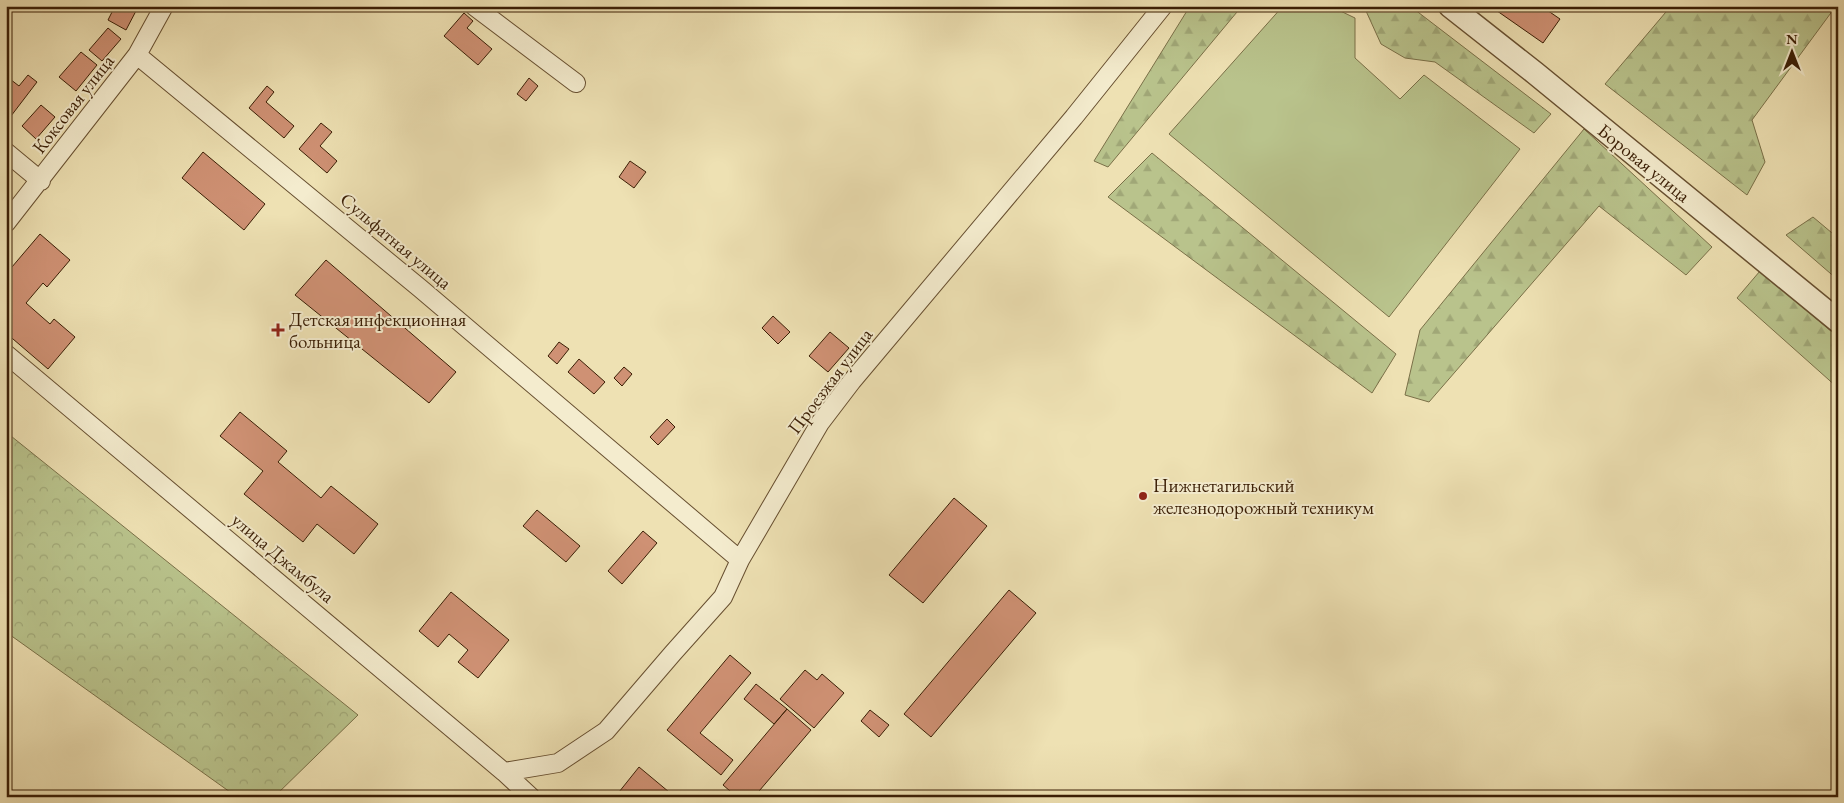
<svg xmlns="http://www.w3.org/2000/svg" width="1844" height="803" font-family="'EB Garamond',serif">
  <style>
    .grass { fill: #b9c38c; stroke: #7a7048 }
    .forest { fill: url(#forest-firs); stroke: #7a7048 }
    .park { fill: url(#park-crowns); stroke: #7a7048 }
    .building { fill: #cf9174; stroke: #3a1e05 }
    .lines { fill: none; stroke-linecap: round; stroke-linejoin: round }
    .minor-casing { stroke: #674f30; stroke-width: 20 }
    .tertiary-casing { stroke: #674f30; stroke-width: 25 }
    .minor { stroke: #f4ecce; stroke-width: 18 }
    .tertiary { stroke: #f4ecce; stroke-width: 22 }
    .poi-dot { fill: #8f2418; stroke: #f4ecce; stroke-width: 2 }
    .labels { text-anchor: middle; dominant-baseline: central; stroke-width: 4; stroke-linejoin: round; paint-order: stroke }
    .street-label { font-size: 19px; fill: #3a1e05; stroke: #f4ecce }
    .poi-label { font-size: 19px; fill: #3a1e05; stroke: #f4ecce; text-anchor: start }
  </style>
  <defs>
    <pattern id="forest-firs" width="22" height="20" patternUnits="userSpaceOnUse" patternTransform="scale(1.25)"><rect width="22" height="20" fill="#b9c38c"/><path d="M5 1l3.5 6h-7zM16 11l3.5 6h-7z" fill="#a0a777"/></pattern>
    <pattern id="park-crowns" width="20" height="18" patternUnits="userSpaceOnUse" patternTransform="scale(1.25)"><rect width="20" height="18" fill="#b9c38c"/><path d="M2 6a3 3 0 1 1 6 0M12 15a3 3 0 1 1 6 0" fill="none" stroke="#a0a777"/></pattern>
  </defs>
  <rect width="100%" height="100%" fill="#eee1b3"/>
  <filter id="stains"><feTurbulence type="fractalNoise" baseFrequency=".004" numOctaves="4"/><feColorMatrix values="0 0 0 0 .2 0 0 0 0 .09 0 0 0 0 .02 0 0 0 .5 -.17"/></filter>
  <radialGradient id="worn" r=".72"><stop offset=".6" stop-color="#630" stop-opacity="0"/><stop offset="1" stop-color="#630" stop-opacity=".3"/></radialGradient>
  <!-- grass -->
  <path class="grass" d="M1283,6H1330L1355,18V58L1400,99L1424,75L1520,149L1389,317L1169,134Z"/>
  <!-- forest -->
  <path class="forest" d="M1190,6H1242L1108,167L1094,161Z
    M1360,6H1410L1551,114L1534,133L1435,62L1405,58L1381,44L1366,11Z
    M1671,6H1836L1752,120L1765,162L1747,195L1605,84Z
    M1584,129L1712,247L1686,275L1599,206L1429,402L1405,395L1420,330Z
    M1152,153L1396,354L1372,393L1108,197Z
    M1813,217L1838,238V280L1786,235Z
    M1760,271L1838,337V388L1737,298Z"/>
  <!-- park -->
  <path class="park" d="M6,432L358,715L274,797H237L6,632Z"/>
  <!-- building -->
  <path class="building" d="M115,6H132L137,9L126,30L108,20Z
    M1490,6H1541L1560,19L1543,43Z
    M464,13L473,21L467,28L492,49L478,65L444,36Z
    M108,28L121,39L102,61L89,50Z
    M81,52L97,65L76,91L59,77Z
    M28,75L37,82L11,116L6,112V76L19,86Z
    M529,78L538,86L526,101L517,94Z
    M267,86L274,92L266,102L294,126L284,138L249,108Z
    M41,105L55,117L36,139L22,126Z
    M321,123L332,132L320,146L337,161L327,173L299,149Z
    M203,152L265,204L244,230L182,178Z
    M630,161L646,172L634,188L619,177Z
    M40,234L70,260L47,287L43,283L26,303L50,324L54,319L75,337L48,369L6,333V274Z
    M326,260L456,372L429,403L295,295Z
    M773,316L790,332L778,344L762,328Z
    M830,332L849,348L828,372L809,356Z
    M559,342L569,349L557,364L548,356Z
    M579,359L605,382L594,394L568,372Z
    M624,367L632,374L622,386L614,378Z
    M240,412L287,451L278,462L321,498L331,486L378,524L354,554L317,524L303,542L244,494L263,471L220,436Z
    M667,419L675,427L658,445L650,437Z
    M954,498L987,526L923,603L889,575Z
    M537,510L580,546L566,562L523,526Z
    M643,531L657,543L622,584L608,571Z
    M1009,590L1036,613L931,737L904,714Z
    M451,592L509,640L478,678L458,662L468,650L449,634L438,647L419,631Z
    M730,655L751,673L700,733L733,760L721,775L667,730Z
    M805,670L817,680L822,674L844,693L814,728L780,699Z
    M756,684L787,709L774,724L744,699Z
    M787,709L811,730L754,797H737L723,785Z
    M870,710L889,725L879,737L861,721Z
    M639,767L675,797H615Z
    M893,791L900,797H888Z"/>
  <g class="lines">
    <defs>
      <path id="minor" d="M474,6L576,83
        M137,55L421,289L740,560
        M6,152L41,181
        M6,223L137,55L164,6
        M6,354L504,772L531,797
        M504,772L558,763L606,731L673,653L723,597L740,560L820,423L852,381L1074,117L1163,6"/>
      <path id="tertiary" d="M1450,6L1535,73L1838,321"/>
    </defs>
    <!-- minor casing -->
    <use href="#minor" class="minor-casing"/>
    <!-- tertiary casing -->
    <use href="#tertiary" class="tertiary-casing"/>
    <!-- minor -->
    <use href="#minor" class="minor"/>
    <!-- tertiary -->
    <use href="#tertiary" class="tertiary"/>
  </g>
  <!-- markers -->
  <g class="poi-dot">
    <path d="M275.5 322.5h5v5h5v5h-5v5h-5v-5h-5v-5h5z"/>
    <circle cx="1143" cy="496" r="5"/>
  </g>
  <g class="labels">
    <!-- street labels -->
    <g class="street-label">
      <text transform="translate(73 104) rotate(-52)">Коксовая улица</text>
      <text transform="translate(1644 163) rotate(39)">Боровая улица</text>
      <text transform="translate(396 241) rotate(40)">Сульфатная улица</text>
      <text transform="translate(830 381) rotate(-53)">Проезжая улица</text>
      <text transform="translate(283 558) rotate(40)">улица Джамбула</text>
    </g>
    <!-- poi labels -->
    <g class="poi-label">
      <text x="289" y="319">Детская инфекционная<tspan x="289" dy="22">больница</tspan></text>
      <text x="1153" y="485">Нижнетагильский<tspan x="1153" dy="22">железнодорожный техникум</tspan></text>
    </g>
  </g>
  <!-- margin -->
  <rect width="1844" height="803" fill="none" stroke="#eee1b3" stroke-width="25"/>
  <rect x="8" y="8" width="1829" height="788" fill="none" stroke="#3a1e05" stroke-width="2.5"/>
  <rect x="12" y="12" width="1819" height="778" fill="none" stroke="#3a1e05"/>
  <!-- north arrow -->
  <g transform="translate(1792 52)" stroke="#f4ecce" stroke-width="4" paint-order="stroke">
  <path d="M0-4L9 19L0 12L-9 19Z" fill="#3a1e05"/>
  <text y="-8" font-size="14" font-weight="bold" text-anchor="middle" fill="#3a1e05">N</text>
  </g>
  <rect width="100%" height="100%" filter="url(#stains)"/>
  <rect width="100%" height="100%" fill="url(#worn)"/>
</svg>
